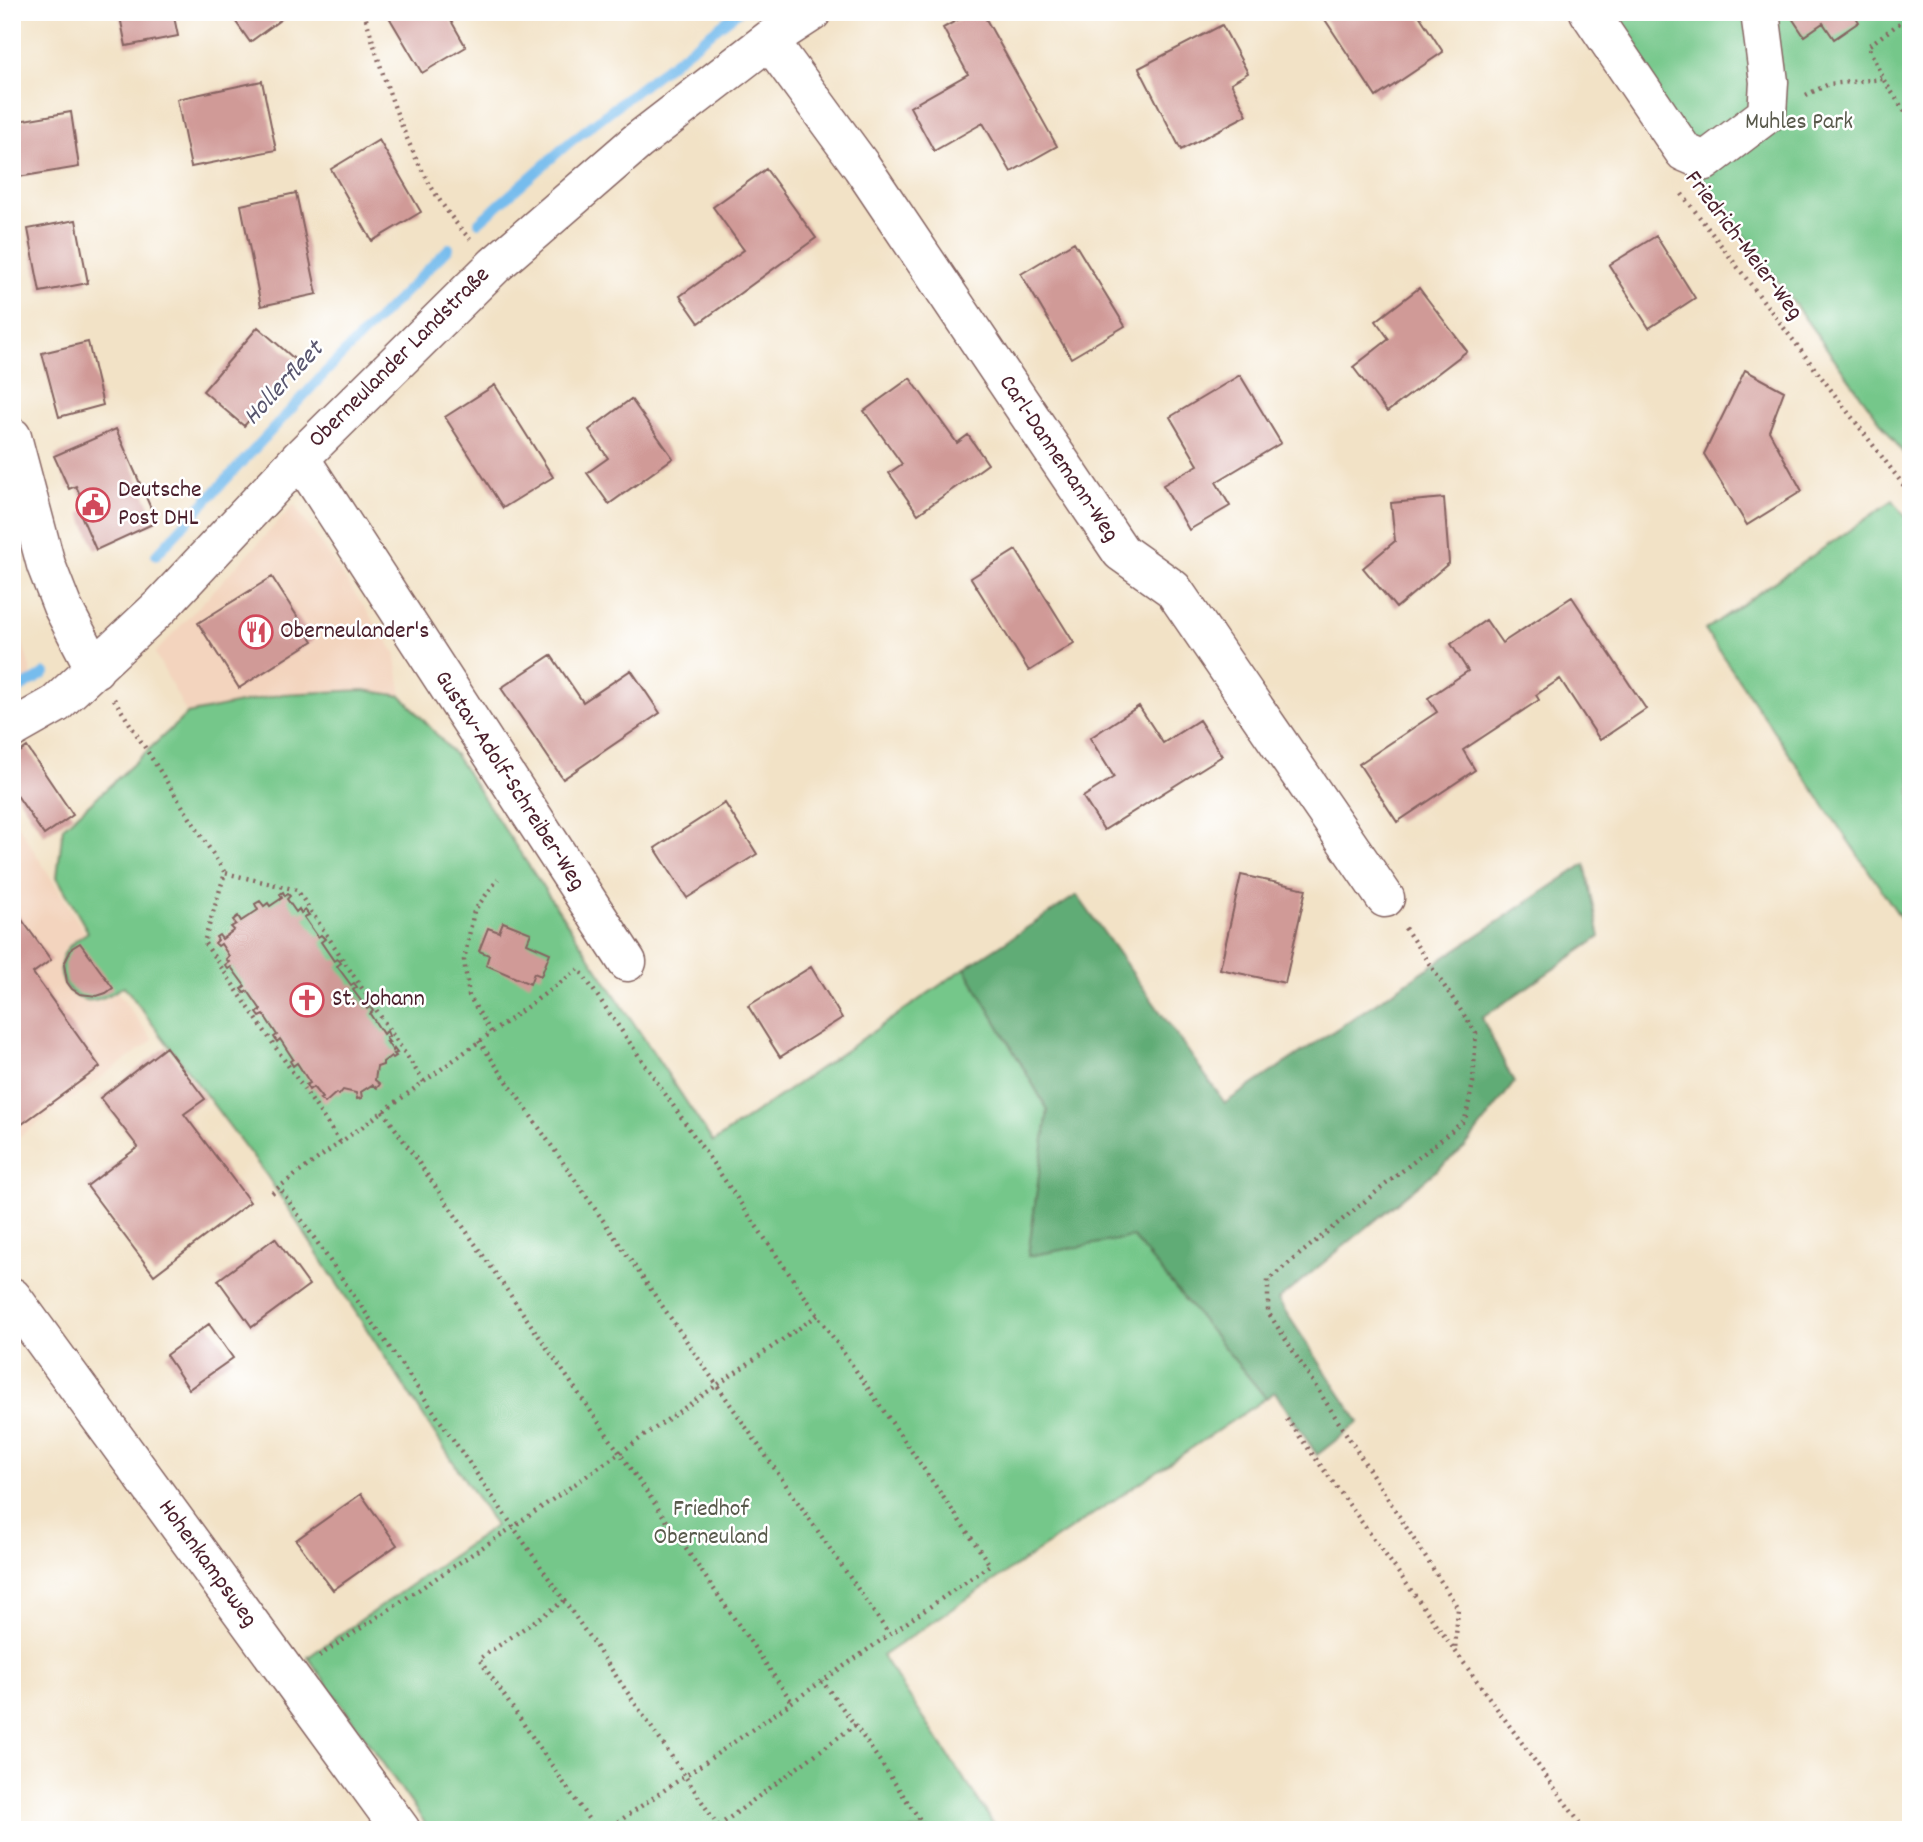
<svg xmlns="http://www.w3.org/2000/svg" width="1923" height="1842" font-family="Dekko,sans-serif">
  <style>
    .built { fill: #f3d4be }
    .green { fill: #75c78a; stroke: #60735a; stroke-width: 2 }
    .forest { fill: #60ac76; stroke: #556650; stroke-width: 2 }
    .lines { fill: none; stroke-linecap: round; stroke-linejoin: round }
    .stream { stroke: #76bced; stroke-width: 10 }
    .building { fill: #d09a97 }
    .minor-casing { stroke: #856361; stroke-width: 41 }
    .path { stroke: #856361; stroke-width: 4.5; stroke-dasharray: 2 5; stroke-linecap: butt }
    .minor { stroke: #fff; stroke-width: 38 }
    .labels { text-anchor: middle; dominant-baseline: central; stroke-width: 5; stroke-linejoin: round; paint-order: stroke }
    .park-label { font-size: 24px; fill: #595a4c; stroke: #fff }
    .street-label { font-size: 24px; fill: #4a1f2b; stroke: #fff }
    .poi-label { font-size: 24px; fill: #4a1f2b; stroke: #fff; text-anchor: start }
    .water-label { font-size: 26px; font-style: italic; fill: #59566f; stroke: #fff }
  </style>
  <rect width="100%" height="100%" fill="#fff"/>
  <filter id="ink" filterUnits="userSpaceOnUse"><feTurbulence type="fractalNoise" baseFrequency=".0143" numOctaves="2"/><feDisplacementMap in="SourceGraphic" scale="14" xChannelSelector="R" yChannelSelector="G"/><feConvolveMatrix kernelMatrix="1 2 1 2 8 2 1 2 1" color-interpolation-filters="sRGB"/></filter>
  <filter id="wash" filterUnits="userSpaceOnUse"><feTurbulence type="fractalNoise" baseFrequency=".00686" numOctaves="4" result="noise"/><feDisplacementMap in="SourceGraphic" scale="28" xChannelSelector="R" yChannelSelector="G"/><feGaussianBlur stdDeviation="1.57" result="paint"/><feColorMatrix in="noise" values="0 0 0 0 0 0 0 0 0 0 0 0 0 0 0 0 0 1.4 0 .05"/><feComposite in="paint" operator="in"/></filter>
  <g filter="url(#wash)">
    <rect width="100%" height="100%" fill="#f2e2c6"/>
    <!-- built -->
    <path class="built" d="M294,505L395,652L402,696L364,690L283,694L187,714L155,653Z
      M12,603L32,676L12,687Z
      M12,815L85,933L70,942L63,951L60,960L59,973L66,990L78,1000L88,1003L97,1002L109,998L117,992L153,1040L12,1142Z"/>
    <!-- green -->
    <path class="green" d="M1583,12H1911V464L1592,26Z
      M1893,500L1911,524V933L1705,630Z
      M364,690L402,696L455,755L713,1142L965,968L1048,1110L1028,1256L1133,1236L1266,1398L882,1656L998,1830H430L308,1657L495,1526L267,1176L124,986C115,991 106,999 94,1000C70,1004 53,975 64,954C69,944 79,938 88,932L57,877L63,827L105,790L187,714L283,694Z"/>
    <!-- forest -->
    <path class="forest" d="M1585,864L1600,937L1482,1018L1514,1083L1465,1147L1278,1300L1359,1422L1317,1455L1275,1392L1266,1398L1133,1237L1028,1256L1048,1110L965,968L1077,895L1225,1103Z"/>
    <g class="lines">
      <!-- stream -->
      <path class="stream" d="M479,222L570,142L738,12
        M156,555L336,361L449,248
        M12,693L41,676L45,673"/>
    </g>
    <g id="blocks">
      <!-- building -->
      <path class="building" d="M119,12H173L178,36L126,46Z
        M229,12H291L250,42Z
        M386,12H446L466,47L422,73Z
        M972,12H982L1057,146L1011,172L983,123L934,151L910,107L968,74L943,28Z
        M1320,12H1417L1443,52L1376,97Z
        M1788,12H1853L1859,22L1834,39L1823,23L1804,36Z
        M1222,25L1248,73L1231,83L1247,115L1181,150L1139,68Z
        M262,81L276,150L191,167L177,99Z
        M71,112L79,167L12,178V122Z
        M379,140L421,212L372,241L331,169Z
        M766,169L816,238L699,323L680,296L744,250L713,207Z
        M296,193L317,294L261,306L241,205Z
        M76,220L88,283L40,292L28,229Z
        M1656,236L1695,298L1649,328L1609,265Z
        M1074,242L1125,326L1071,358L1021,274Z
        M1419,288L1467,351L1387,412L1353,367L1389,339L1376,321Z
        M258,327L299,363L244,426L203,391Z
        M88,342L103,405L59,417L42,353Z
        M1745,370L1784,391L1769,431L1802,491L1747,525L1704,454Z
        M1240,375L1281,443L1216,482L1230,506L1189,530L1163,485L1198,465L1170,417Z
        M910,378L957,443L968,435L988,464L918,514L889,473L902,464L864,411Z
        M495,385L553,477L503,508L445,417Z
        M631,399L673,458L609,504L587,473L608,458L589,430Z
        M116,429L157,522L96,550L80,513L87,510L76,486L69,489L54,456Z
        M1444,498L1449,563L1396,608L1363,568L1395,541L1391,503Z
        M1016,550L1074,643L1029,671L971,578Z
        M272,577L313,641L239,688L198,623Z
        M1572,597L1646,709L1600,740L1560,679L1536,695L1539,700L1463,750L1475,770L1397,822L1359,764L1437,712L1428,698L1468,671L1451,644L1486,620L1502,643Z
        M551,655L583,702L631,670L660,713L563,779L501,688Z
        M1139,706L1163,743L1199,720L1222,756L1104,830L1083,797L1114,777L1090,738Z
        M27,747L73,815L44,835L12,788V758Z
        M725,803L757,854L687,898L655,848Z
        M1241,875L1306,889L1285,983L1220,969Z
        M283,892L285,896L288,894L290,896L287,899L296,912L299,909L301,913L305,910L309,915L304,917L318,937L321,935L325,939L321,942L334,961L338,959L341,963L337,966L351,985L354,983L357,987L353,990L367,1009L370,1007L373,1011L370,1014L383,1034L387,1031L389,1036L386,1038L389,1042H387L393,1051L394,1049L397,1053L394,1054L396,1056L393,1058L391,1056L383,1062V1065L377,1067L375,1080L380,1084L377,1088L372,1085L361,1092L362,1098L357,1099L356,1093L343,1090L339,1095L336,1093L325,1103L320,1099L322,1098L313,1087L309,1090L306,1085L310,1083L297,1063L293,1066L290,1061L293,1059L280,1039L277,1042L274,1037L277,1035L264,1015L260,1017L257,1013L261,1010L248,991L244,993L241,989L245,986L231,967L228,969L225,965L229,962L226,959L229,956L221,944L218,946L215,943L218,940L216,937L219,935L222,939L234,930L231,927L236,924L233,920L238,916L241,921L258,910L255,904L260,901L264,906L268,903L270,906L282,898L280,894Z
        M12,906L51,960L33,973L100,1067L22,1124L12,1111Z
        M503,922L531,933L527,943L550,953L541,976L534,973L530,984L486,965L489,955L479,951L488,928L499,932Z
        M80,943L113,988L106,993L97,996L80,994L72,989L67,982L64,964L72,948Z
        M811,967L842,1018L780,1057L748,1006Z
        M166,1047L205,1099L184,1114L250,1202L154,1275L87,1186L138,1147L100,1098Z
        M275,1238L309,1285L252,1327L218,1280Z
        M209,1324L233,1358L189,1389L166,1355Z
        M361,1494L397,1545L333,1590L296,1540Z"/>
    </g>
  </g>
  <g filter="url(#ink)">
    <use href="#blocks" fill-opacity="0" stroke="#856361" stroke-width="2"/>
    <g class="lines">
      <defs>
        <path id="minor" d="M1589,12L1684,152L1705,161L1767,114L1769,82L1760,12
          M769,40L862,167L1121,552L1173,589L1385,898
          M12,437L46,565L62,606L95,669
          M300,458L627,962
          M12,729L56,704L160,607L300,458L495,265L638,141L769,40L812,12
          M12,1297L401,1830"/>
      </defs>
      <!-- minor casing -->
      <use href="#minor" class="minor-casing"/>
      <!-- path -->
      <path class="path" d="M364,12C387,89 413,179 470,239
        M1911,15L1868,46L1883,79L1911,121
        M1806,95L1829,84L1883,79
        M1682,194L1911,495
        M114,699L225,873
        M1405,928L1476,1033L1473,1083L1465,1120L1268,1280V1312L1458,1608L1455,1650
        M491,1032L469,996L464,960L474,911L498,879
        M479,1041L889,1634
        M383,1111L792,1702
        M340,1142L204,942L225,873L297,890L424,1082
        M272,1193L279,1187L685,1776L990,1565L579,969L279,1187
        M1287,1419L1585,1830
        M564,1601L479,1659L596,1830
        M319,1656L513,1527L818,1315
        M855,1725L927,1830
        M606,1830L685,1776L718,1826V1830
        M713,1830L855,1725L822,1681"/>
      <!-- minor -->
      <use href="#minor" class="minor"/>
    </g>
  </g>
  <!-- icons -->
  <defs>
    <symbol id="civic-ring" viewBox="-11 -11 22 22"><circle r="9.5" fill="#fff" stroke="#d1495b" stroke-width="1.5"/><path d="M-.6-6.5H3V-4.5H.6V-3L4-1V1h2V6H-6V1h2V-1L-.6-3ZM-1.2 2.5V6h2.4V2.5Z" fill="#d1495b"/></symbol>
    <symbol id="restaurant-ring" viewBox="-11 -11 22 22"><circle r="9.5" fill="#fff" stroke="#d1495b" stroke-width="1.5"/><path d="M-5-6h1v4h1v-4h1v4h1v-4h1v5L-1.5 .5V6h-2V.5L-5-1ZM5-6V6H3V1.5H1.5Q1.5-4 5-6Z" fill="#d1495b"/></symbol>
    <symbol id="church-ring" viewBox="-11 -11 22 22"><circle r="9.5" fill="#fff" stroke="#d1495b" stroke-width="1.5"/><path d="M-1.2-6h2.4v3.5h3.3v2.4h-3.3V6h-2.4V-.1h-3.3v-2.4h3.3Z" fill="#d1495b"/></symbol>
  </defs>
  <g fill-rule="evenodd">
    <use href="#civic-ring" x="74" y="486" width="38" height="38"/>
    <use href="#restaurant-ring" x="237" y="613" width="38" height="38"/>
    <use href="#church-ring" x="288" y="981" width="38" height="38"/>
  </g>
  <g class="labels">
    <!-- park labels -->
    <g class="park-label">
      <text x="1799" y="123">Muhles Park</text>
      <text x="711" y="1510">Friedhof<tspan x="711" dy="28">Oberneuland</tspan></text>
    </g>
    <!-- street labels -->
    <g class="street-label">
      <text transform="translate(1743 246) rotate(53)">Friedrich-Meier-Weg</text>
      <text transform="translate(400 358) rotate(-45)">Oberneulander Landstraße</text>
      <text transform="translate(1058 459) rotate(56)">Carl-Dannemann-Weg</text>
      <text transform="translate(509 781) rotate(57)">Gustav-Adolf-Schreiber-Weg</text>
      <text transform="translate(207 1564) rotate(54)">Hohenkampsweg</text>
    </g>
    <!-- poi labels -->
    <g class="poi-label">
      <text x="118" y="491">Deutsche<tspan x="118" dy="28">Post DHL</tspan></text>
      <text x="280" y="632">Oberneulander's</text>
      <text x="332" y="1000">St. Johann</text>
    </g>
    <!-- water labels -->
    <g class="water-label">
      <text transform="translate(284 384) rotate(-47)">Hollerfleet</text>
    </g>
  </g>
  <!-- margin -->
  <rect width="1923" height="1842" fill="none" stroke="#fff" stroke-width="42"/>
</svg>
